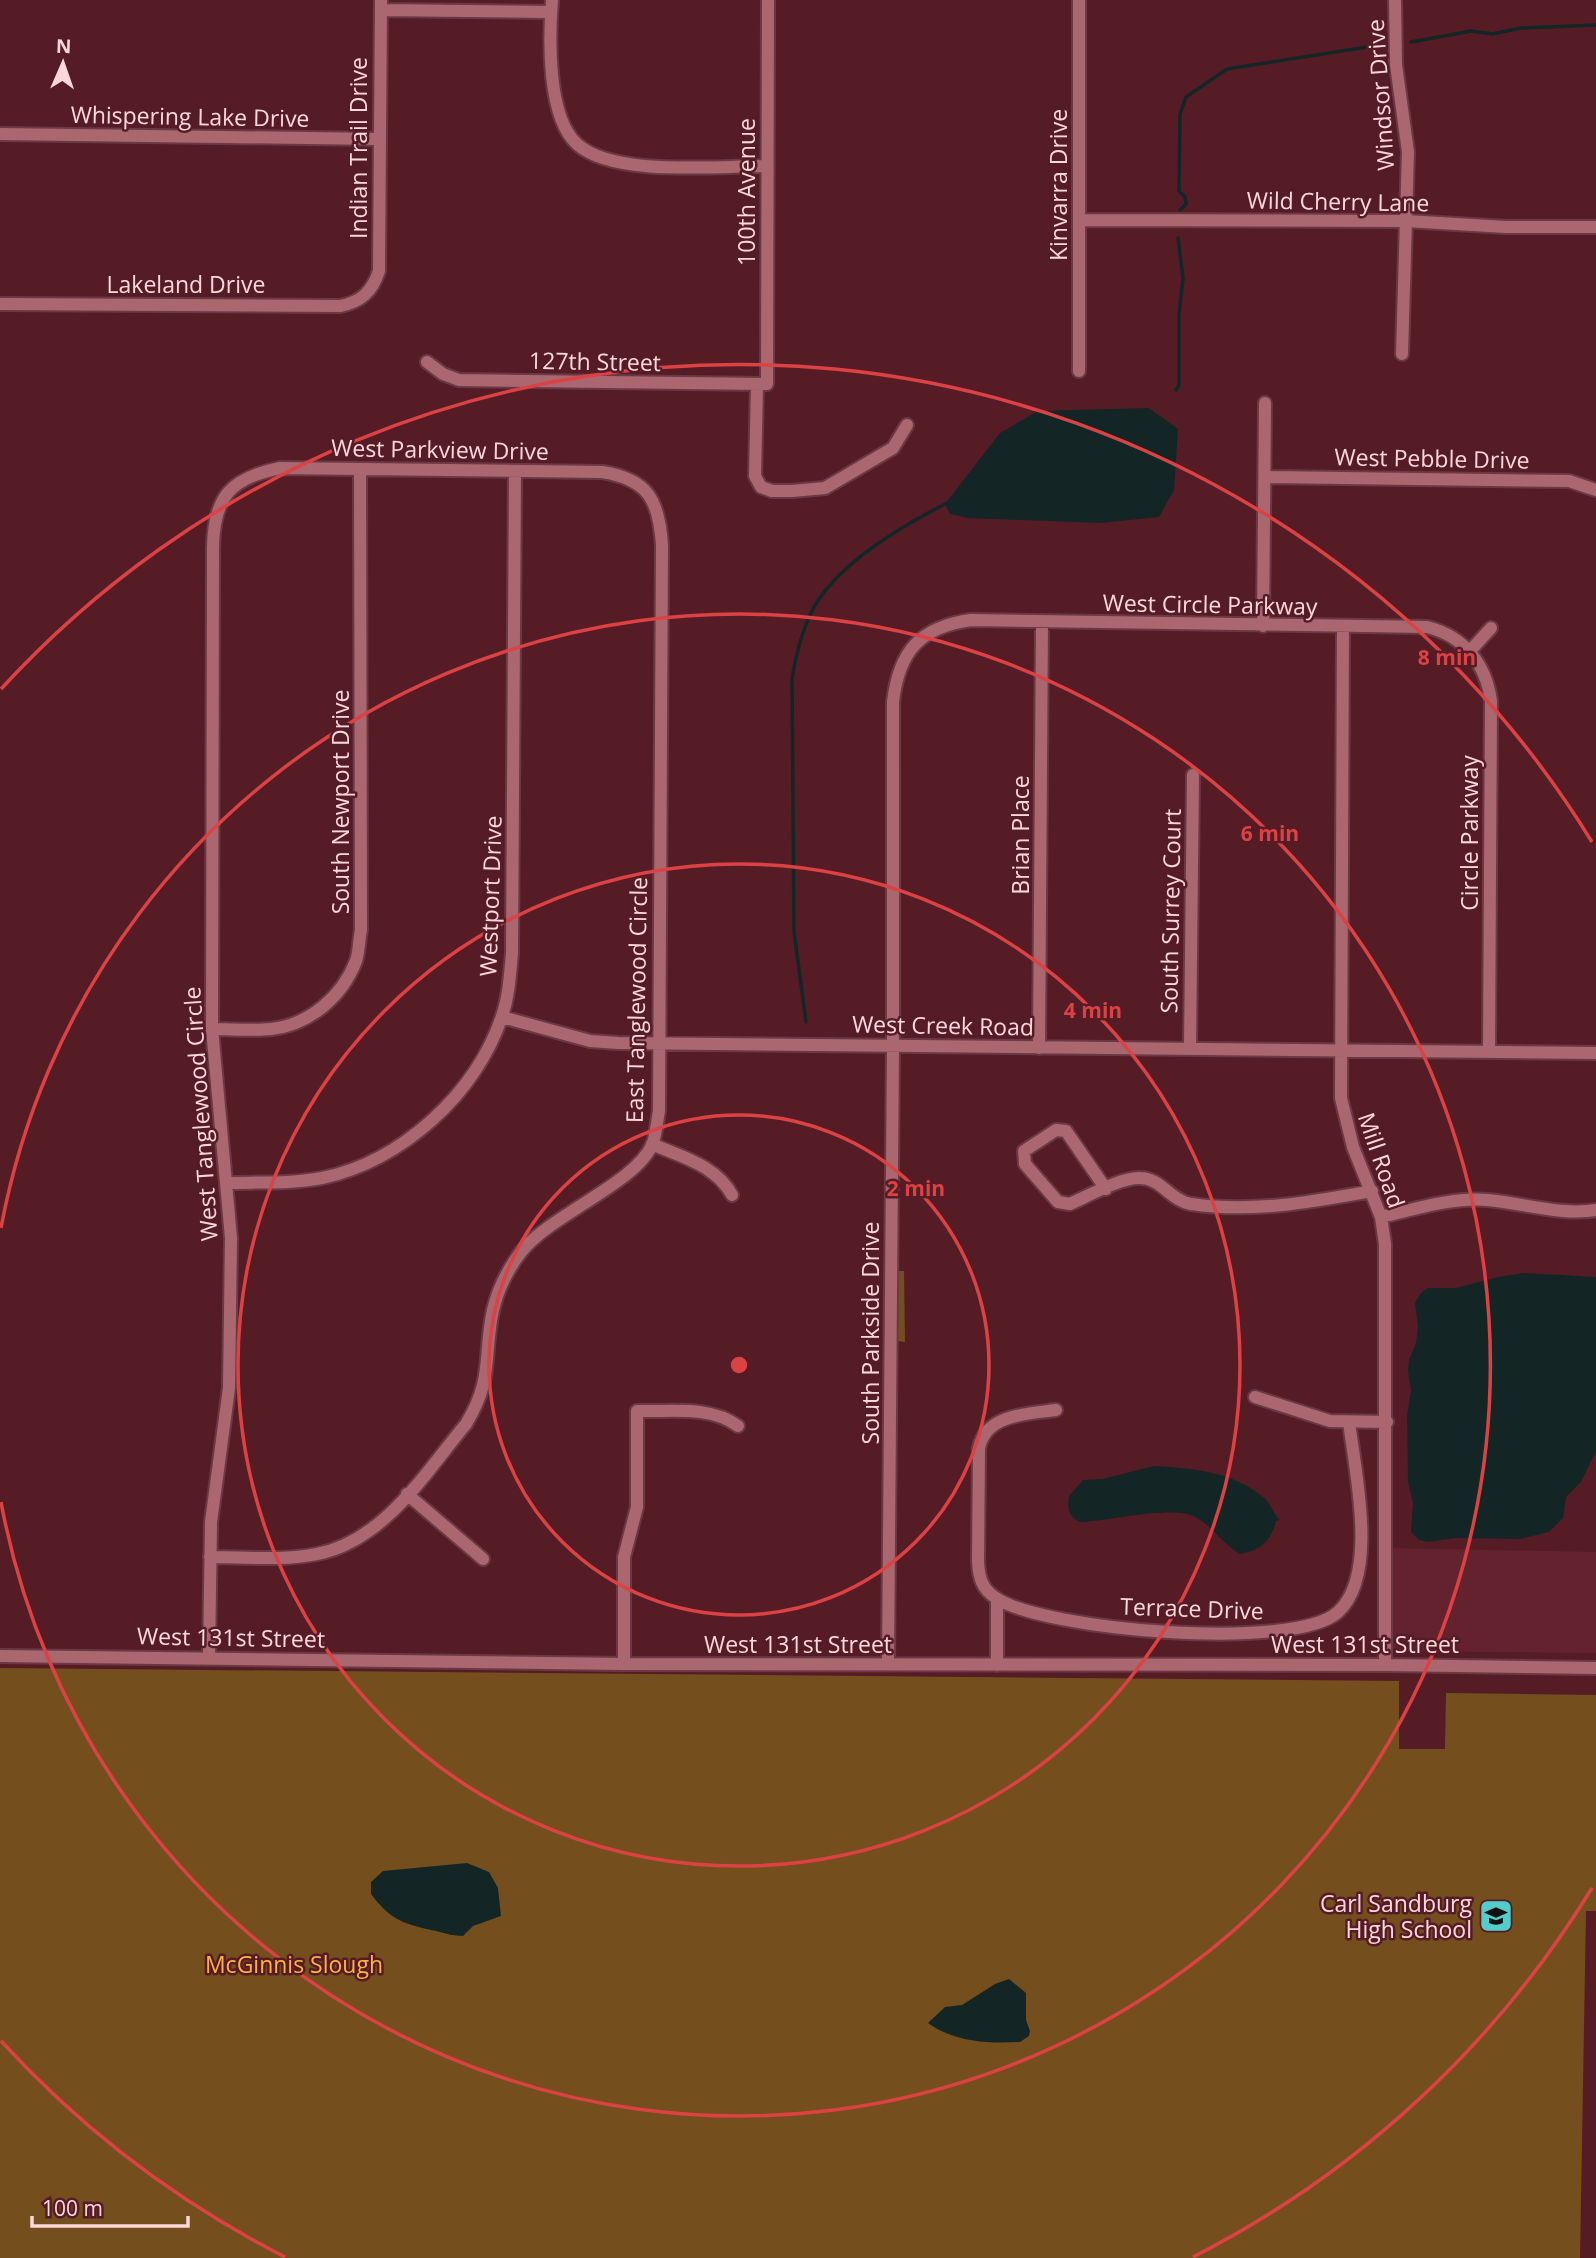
<svg xmlns="http://www.w3.org/2000/svg" width="1596" height="2258" font-family="'Open Sans',sans-serif">
  <style>
    .built { fill: #64222f }
    .green { fill: #744f1d }
    .water { fill: #132625 }
    .lines { fill: none; stroke-linecap: round; stroke-linejoin: round }
    .stream { stroke: #132625; stroke-width: 3.5 }
    .minor-casing { stroke: #6b3944; stroke-width: 16 }
    .minor { stroke: #aa6770; stroke-width: 12 }
    .ring { fill: none; stroke: #dc4243; stroke-width: 3.5 }
    .labels { text-anchor: middle; dominant-baseline: central; stroke-width: 5; stroke-linejoin: round; paint-order: stroke }
    .street-label { font-size: 23px; fill: #fdd7da; stroke: #551c26 }
    .poi-label { font-size: 23px; fill: #fdd7da; stroke: #551c26; text-anchor: end }
    .park-label { font-size: 23px; fill: #ffb140; stroke: #551c26 }
    .centre { fill: #dc4243; stroke: #551c26; stroke-width: 3.5 }
    .ring-label { font-size: 21px; text-anchor: middle; font-weight: bold; fill: #dc4243; stroke: #551c26; stroke-width: 5; stroke-linejoin: round; paint-order: stroke }
  </style>
  <rect width="100%" height="100%" fill="#551c26"/>
  <!-- built -->
  <path class="built" d="M1390,1548L1596,1552V1653L1389,1651Z"/>
  <!-- green -->
  <path class="green" d="M897,1271H904L905,1342L897,1341Z
    M0,1668L1399,1681V1749H1445L1446,1693L1596,1695V1911H1586L1580,2258H0Z"/>
  <!-- water -->
  <path class="water" d="M1149,408L1178,429L1174,490L1159,517L1100,523L968,518L950,514L945,504L1000,433L1038,411Z
    M1524,1273L1596,1277V1451L1581,1482L1566,1497L1563,1518L1549,1532L1520,1539L1456,1538L1427,1542L1419,1540L1411,1532L1413,1503L1408,1482L1407,1416L1411,1390L1408,1371L1409,1360L1416,1343L1418,1326L1415,1303L1421,1293L1428,1288H1456L1498,1277Z
    M1154,1466C1192,1468 1235,1472 1264,1498C1272,1505 1273,1514 1280,1520L1276,1521C1271,1541 1261,1551 1240,1554C1224,1545 1212,1526 1195,1517C1175,1505 1108,1521 1082,1522C1069,1520 1067,1508 1069,1496L1083,1480L1103,1479Z
    M467,1863L489,1872L498,1888L501,1916L473,1926L463,1936C451,1936 442,1932 431,1930C401,1923 390,1919 371,1894V1882L383,1871Z
    M1009,1979L1026,1993V2020L1030,2031L1029,2036L1020,2042C989,2044 954,2042 928,2023L945,2007L962,2005L995,1984Z"/>
  <g class="lines">
    <!-- stream -->
    <path class="stream" d="M1411,42L1471,31L1492,34L1521,28L1596,25
      M1180,210L1186,204L1185,197L1179,191L1180,114L1186,97L1227,69L1380,45
      M1176,390L1179,385V315L1183,278L1178,238
      M806,1022L794,932L792,678C797,651 803,625 817,602C844,560 902,526 945,504"/>
    <defs>
      <path id="minor" d="M552,0C549,38 547,117 577,144C613,177 718,166 766,166
        M1079,0V371
        M1395,0L1396,65L1408,152L1402,354
        M381,10L551,12
        M0,134L378,139
        M1079,220L1406,221L1506,227H1596
        M0,304L340,306C361,302 372,292 379,271L381,0
        M427,362L443,374L459,380L767,384L768,0
        M757,385L755,476L761,487L772,491H792L825,488L893,448L907,425
        M1265,477L1569,481L1596,490
        M1263,626L1265,403
        M1343,627L1341,1098L1353,1147L1381,1217L1385,1244V1665
        M1470,651L1491,628
        M502,1017L590,1041L618,1043L1596,1053
        M212,1029C231,1029 252,1031 271,1029C309,1025 342,997 356,961C359,952 359,940 361,930L360,469
        M1039,1048L1042,622
        M1190,1048L1193,775
        M652,1144C681,1157 716,1165 732,1195
        M226,1183C258,1182 291,1184 322,1178C401,1162 477,1093 502,1016C509,996 510,974 512,953L515,471
        M1106,1189L1066,1131L1056,1130L1024,1151L1025,1164L1058,1202L1070,1204C1088,1196 1122,1177 1140,1178C1161,1178 1171,1201 1191,1204C1253,1213 1311,1202 1372,1191
        M1381,1217C1415,1209 1452,1197 1488,1200C1521,1203 1564,1216 1596,1210
        M1255,1397L1330,1421L1387,1422
        M1056,1410C1027,1414 986,1414 979,1448L978,1562C979,1578 982,1589 996,1598C1043,1630 1295,1652 1338,1612C1379,1575 1355,1471 1349,1422
        M407,1494L483,1559
        M997,1599V1665
        M0,1656L624,1664L1385,1665L1596,1668
        M209,1658L211,1522L229,1388L231,1238L212,1029L213,547C214,496 231,478 280,468L602,472C648,479 659,500 662,545L659,1111C657,1122 656,1133 653,1143C637,1183 551,1214 521,1252C508,1269 498,1289 493,1310C483,1356 494,1378 466,1424C425,1473 384,1541 317,1554C282,1561 245,1557 210,1557
        M624,1664V1557L637,1507V1411C670,1412 710,1405 738,1426
        M888,1664L893,1045V702C899,651 920,627 971,620L1427,627C1464,636 1486,664 1491,701L1489,1051"/>
    </defs>
    <!-- minor casing -->
    <use href="#minor" class="minor-casing"/>
    <!-- minor -->
    <use href="#minor" class="minor"/>
  </g>
  <!-- distance rings -->
  <g class="ring">
    <circle cx="739" cy="1365" r="250"/>
    <circle cx="739" cy="1365" r="501"/>
    <path d="M1 1228A751 751 0 1 1 1 1502"/>
    <path d="M1592 1888A1001 1001 0 0 1 1193 2257M285 2257A1001 1001 0 0 1 1 2041M1 689A1001 1001 0 0 1 1592 842"/>
  </g>
  <!-- icons -->
  <defs>
    <symbol id="school-square" viewBox="-11 -11 22 22"><rect x="-9" y="-9" width="18" height="18" rx="4" fill="#53cdc9" stroke="#551c26"/><path d="M0-5L7-2L0 1L-7-2ZM-4 1L0 2.5L4 1V4Q0 6-4 4Z" fill="#111"/></symbol>
  </defs>
  <g fill-rule="evenodd">
    <use href="#school-square" x="1477" y="1897" width="38" height="38"/>
  </g>
  <g class="labels">
    <!-- street labels -->
    <g class="street-label">
      <text transform="translate(1380 95) rotate(-94)">Windsor Drive</text>
      <text transform="translate(190 116) rotate(1)">Whispering Lake Drive</text>
      <text transform="translate(358 148) rotate(-90)">Indian Trail Drive</text>
      <text transform="translate(1058 185) rotate(-90)">Kinvarra Drive</text>
      <text transform="translate(746 192) rotate(-90)">100th Avenue</text>
      <text transform="translate(1338 201) rotate(1)">Wild Cherry Lane</text>
      <text x="186" y="284">Lakeland Drive</text>
      <text transform="translate(595 361) rotate(1)">127th Street</text>
      <text transform="translate(440 449) rotate(1)">West Parkview Drive</text>
      <text transform="translate(1432 458) rotate(1)">West Pebble Drive</text>
      <text transform="translate(1210 604) rotate(1)">West Circle Parkway</text>
      <text transform="translate(340 802) rotate(-90)">South Newport Drive</text>
      <text transform="translate(1469 833) rotate(-90)">Circle Parkway</text>
      <text transform="translate(1020 835) rotate(-90)">Brian Place</text>
      <text transform="translate(490 896) rotate(-88)">Westport Drive</text>
      <text transform="translate(1170 911) rotate(-89)">South Surrey Court</text>
      <text transform="translate(636 1000) rotate(-89)">East Tanglewood Circle</text>
      <text transform="translate(943 1025) rotate(1)">West Creek Road</text>
      <text transform="translate(200 1114) rotate(-94)">West Tanglewood Circle</text>
      <text transform="translate(1382 1160) rotate(71)">Mill Road</text>
      <text transform="translate(870 1333) rotate(-90)">South Parkside Drive</text>
      <text transform="translate(1192 1608) rotate(2)">Terrace Drive</text>
      <text transform="translate(231 1637) rotate(1)">West 131st Street</text>
      <text x="798" y="1644">West 131st Street</text>
      <text x="1365" y="1644">West 131st Street</text>
    </g>
    <!-- poi labels -->
    <g class="poi-label">
      <text x="1472" y="1903">Carl Sandburg<tspan x="1472" dy="26">High School</tspan></text>
    </g>
    <!-- park labels -->
    <g class="park-label">
      <text x="294" y="1964">McGinnis Slough</text>
    </g>
  </g>
  <circle cx="739" cy="1365" r="10" class="centre"/>
  <g class="ring-label">
    <text x="1447" y="665">8 min</text>
    <text x="1270" y="841">6 min</text>
    <text x="1093" y="1018">4 min</text>
    <text x="916" y="1196">2 min</text>
  </g>
  <!-- north arrow -->
  <g transform="translate(63 63) rotate(2)" stroke="#551c26" stroke-width="5" paint-order="stroke">
  <path d="M0-5L12 26L0 18L-12 26Z" fill="#fdd7da"/>
  <text y="-10" font-size="19" font-weight="bold" text-anchor="middle" fill="#fdd7da">N</text>
  </g>
  <!-- scale -->
  <path d="M32 2216v10h156v-10" fill="none" stroke="#fdd7da" stroke-width="3.5"/>
  <text x="42" y="2216" font-size="21" fill="#fdd7da" stroke="#551c26" stroke-width="5" paint-order="stroke">100 m</text>
</svg>
